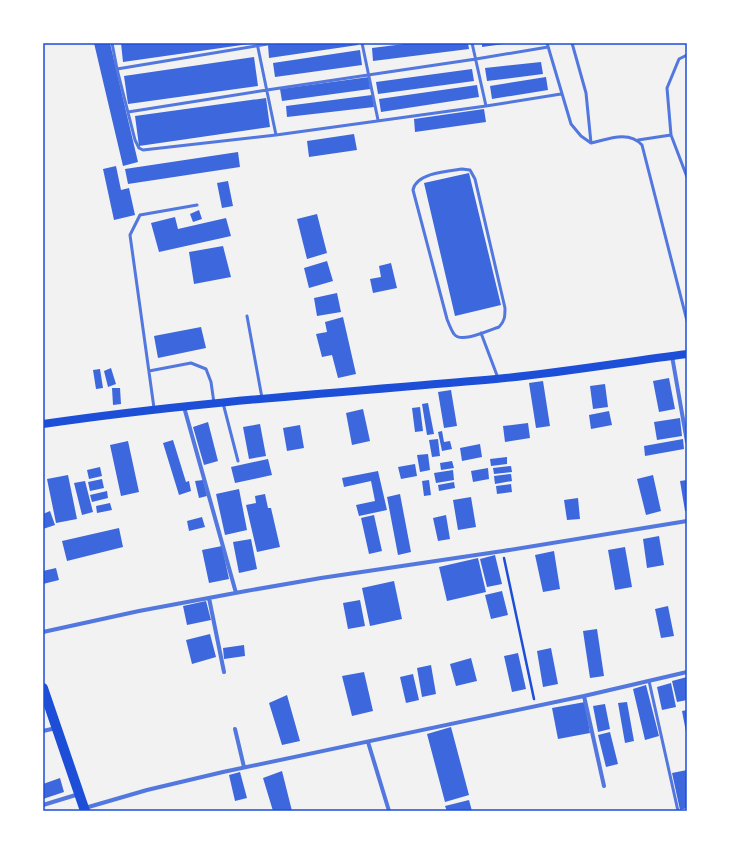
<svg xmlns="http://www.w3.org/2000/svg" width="730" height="854" font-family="Signika,sans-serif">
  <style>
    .building { fill: #3d67dc }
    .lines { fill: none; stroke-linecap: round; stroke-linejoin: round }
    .path { stroke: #1d4ed8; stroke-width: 2.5 }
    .service { stroke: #5277de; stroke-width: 3 }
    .minor { stroke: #5277de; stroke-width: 4 }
    .secondary { stroke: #1d4ed8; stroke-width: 8 }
    .primary { stroke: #1d4ed8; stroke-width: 10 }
    .neatline { fill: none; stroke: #1d4ed8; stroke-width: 1.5 }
  </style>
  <rect width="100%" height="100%" fill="#f2f2f2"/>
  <!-- building -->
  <path class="building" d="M94,43H110L138,162L123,166Z
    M121,43H249V44L123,62Z
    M282,43H358V45L269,58L268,45Z
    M412,43H468L469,49L373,61L372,48Z
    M482,43H504V44L482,47Z
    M360,50L362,65L275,77L273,63Z
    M254,57L258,86L128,104L124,76Z
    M541,62L543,74L487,81L485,68Z
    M472,69L474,81L378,94L376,82Z
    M369,77L370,89L282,101L280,89Z
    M546,77L548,90L492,99L490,86Z
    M477,85L479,97L381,112L379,99Z
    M372,95L374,107L287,117L286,106Z
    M266,98L270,127L139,146L135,116Z
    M484,109L486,122L415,132L414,119Z
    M354,134L357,150L309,157L307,141Z
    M238,152L240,167L128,184L125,169Z
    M116,166L121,190L129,188L135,215L114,220L103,169Z
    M469,173L501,305L455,316L424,183Z
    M228,181L233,206L222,208L217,183Z
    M199,210L202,219L193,222L190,214Z
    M317,214L327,253L307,259L297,219Z
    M175,217L178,229L226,218L231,236L159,252L151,223Z
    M223,246L231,277L194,284L189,252Z
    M327,261L333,281L309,288L304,268Z
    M391,263L397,288L373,293L370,279L381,277L379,266Z
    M337,293L341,312L317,316L314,298Z
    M343,317L356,374L338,378L332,355L322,357L316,334L327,332L325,322Z
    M201,327L206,348L158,358L154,336Z
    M111,368L116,384L108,387L104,371Z
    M100,369L103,388L96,389L93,370Z
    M669,378L675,409L659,412L653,381Z
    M543,381L550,426L536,428L529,383Z
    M605,384L608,407L593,409L590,386Z
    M112,388H120L121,404L113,405Z
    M451,390L457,426L444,428L438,392Z
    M428,403L434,434L427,435L422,404Z
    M420,407L423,431L415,432L412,408Z
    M363,409L370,441L352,445L346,413Z
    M609,411L612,425L591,429L589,415Z
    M680,418L682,436L657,440L654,422Z
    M208,422L218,461L204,465L193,427Z
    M528,423L530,438L505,442L503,426Z
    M260,424L266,456L249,459L243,427Z
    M300,425L304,448L287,451L283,428Z
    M442,431L444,442L450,441L452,449L442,451L438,432Z
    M438,439L440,456L432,457L429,440Z
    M683,439L684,449L645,456L644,446Z
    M173,440L186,482L189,481L191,491L179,495L163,443Z
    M128,441L139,492L121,496L110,445Z
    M480,444L482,457L462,461L460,448Z
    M428,454L430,470L420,472L417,455Z
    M507,457V464L491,466L490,459Z
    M268,459L272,475L235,483L231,467Z
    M452,461L454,468L441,470L440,463Z
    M415,464L417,476L401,479L398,467Z
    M511,466L512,472L494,474L493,468Z
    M100,467L102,476L89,479L87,470Z
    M488,468L489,479L473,482L471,471Z
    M453,470L454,480L436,483L434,473Z
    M378,471L387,510L359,516L356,505L375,501L371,481L344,487L342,478Z
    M511,474L512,481L495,484L494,476Z
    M68,475L77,519L56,523L47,479Z
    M653,475L661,511L646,515L637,479Z
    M102,479L104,488L90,491L88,482Z
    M203,480L207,496L199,498L195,481Z
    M429,480L431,495L424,496L422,481Z
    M687,480V511H685L680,481Z
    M85,481L93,512L82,515L74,483Z
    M454,482L455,488L439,491L438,485Z
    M511,484L512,492L497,494L496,486Z
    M239,489L247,530L225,535L216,494Z
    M107,491L108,498L92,502L90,495Z
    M265,494L268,508H271L280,547L257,552L246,505L256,503L255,496Z
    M400,494L411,552L398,555L387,497Z
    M471,497L476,527L458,530L453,500Z
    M578,498L580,519L567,520L564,500Z
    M110,503L112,510L97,513L96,506Z
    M50,511L55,525L43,529V514Z
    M374,515L382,551L369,554L361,518Z
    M446,515L450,539L438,541L433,518Z
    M202,517L205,527L189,531L187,521Z
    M119,528L123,547L67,561L62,541Z
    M659,536L664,565L647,568L643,539Z
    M251,539L257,569L239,573L233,542Z
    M222,546L229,579L209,583L202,550Z
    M625,547L632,587L615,590L608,550Z
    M554,551L560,589L543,592L535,555Z
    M495,555L502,584L487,587L480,559Z
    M478,558L486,592L447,601L439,567Z
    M56,568L59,580L43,584V571Z
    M394,581L402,619L370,626L362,588Z
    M502,591L508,615L491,619L485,595Z
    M360,600L365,626L348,629L343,603Z
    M206,601L211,620L187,625L183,606Z
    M668,606L674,636L661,638L655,609Z
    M597,629L604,676L590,678L583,631Z
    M210,634L216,657L192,664L186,640Z
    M244,645L245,656L224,659L223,648Z
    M551,648L558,684L543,687L537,651Z
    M518,653L526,689L512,692L504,656Z
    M471,658L477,681L456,686L450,664Z
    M431,665L436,694L422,697L417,668Z
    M364,672L373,711L352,716L342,676Z
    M413,674L419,700L406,703L400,677Z
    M687,677V700L677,702L672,681Z
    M671,683L676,707L662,710L657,687Z
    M646,685L659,736L645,740L633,689Z
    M287,695L300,741L282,745L269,703Z
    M585,702L590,733L558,739L552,708Z
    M627,702L634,741L625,743L618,703Z
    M605,704L610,729L598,732L593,706Z
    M687,710V732H686L682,711Z
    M451,727L469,795L445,802L427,734Z
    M610,732L618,764L606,767L598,735Z
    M687,770V808L680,810L672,773Z
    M282,771L292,811H273L263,778Z
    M240,772L247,798L235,801L229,775Z
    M60,778L64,792L43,799V784Z
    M469,800L472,811H447L445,806Z"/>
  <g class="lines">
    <!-- path -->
    <path class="path" d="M504,558L534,699"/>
    <!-- service -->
    <path class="service" d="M112,43L117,69L135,140L139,148L143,150L276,135L486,106L561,94
      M257,43L276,135
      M362,43L378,120
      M472,43L486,106
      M547,43L571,124L581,136L591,143
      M572,43L586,93L591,143C608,139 629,130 642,145L687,321
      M687,55L679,59L667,88L671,135L687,177
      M117,69L274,43
      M128,112L267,90L476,59L548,47
      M638,140L671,135
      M462,169L470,170L475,179L505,308C505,316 505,321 499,327C489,330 461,344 454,334C451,330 449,324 447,319L413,190C416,173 448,171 462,169Z
      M247,316L262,398
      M481,333L498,378
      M149,371L191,363L206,369L211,382L214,403
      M223,403L238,461
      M154,408L130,235L140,215L197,205
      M649,681L678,811"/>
    <!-- minor -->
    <path class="minor" d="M672,356L687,442
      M184,407L236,593
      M209,598L224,672
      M43,632L139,611L246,591L321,578L503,551L687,521
      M584,696L604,786
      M235,729L244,767
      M43,731L56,728
      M368,742L389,811
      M43,805L79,794
      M85,808L147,790L223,772L584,696L687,672"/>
    <!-- secondary -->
    <path class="secondary" d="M43,424C193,402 345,392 496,379C560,373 624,362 687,354"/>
    <!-- primary -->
    <path class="primary" d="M43,688L85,811"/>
  </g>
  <!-- border -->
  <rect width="730" height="854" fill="none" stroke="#ffffff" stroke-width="88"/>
  <rect x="44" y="44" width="642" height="766" class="neatline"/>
</svg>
